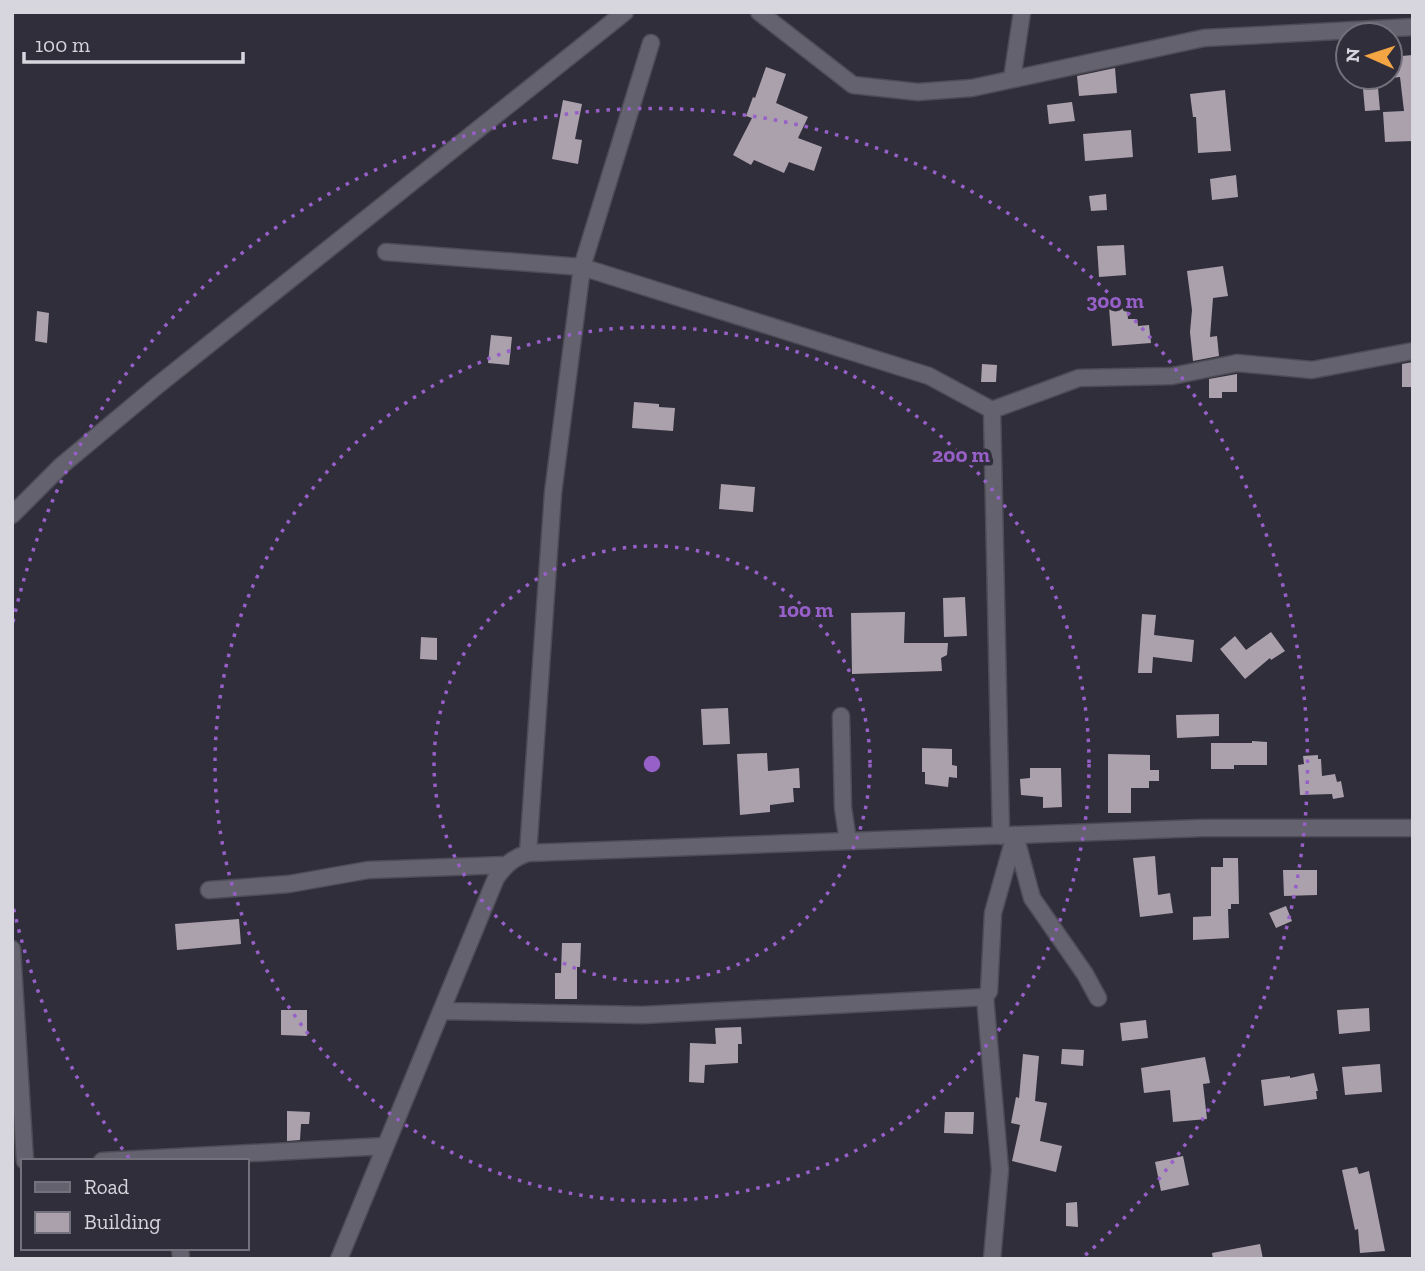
<svg xmlns="http://www.w3.org/2000/svg" width="1425" height="1271" font-family="'Zilla Slab',serif">
  <style>
    .building { fill: #aba1ad }
    .lines { fill: none; stroke-linecap: round; stroke-linejoin: round }
    .street-casing { stroke: #4d4c56; stroke-width: 19 }
    .street { stroke: #64626f; stroke-width: 16 }
    .ring { fill: none; stroke: #975fc8; stroke-width: 3.5; stroke-dasharray: 3.5 7 }
    .centre { fill: #975fc8; stroke: #302e3a; stroke-width: 3.5 }
    .ring-label { font-size: 21px; text-anchor: middle; font-weight: bold; fill: #975fc8; stroke: #302e3a; stroke-width: 7; stroke-linejoin: round; paint-order: stroke }
  </style>
  <rect width="100%" height="100%" fill="#302e3a"/>
  <!-- building -->
  <path class="building" d="M1413,55V141L1385,142L1383,112L1404,111L1400,77L1390,78V57Z
    M766,67L786,74L776,103L808,117L798,138L822,147L814,171L789,162L784,173L754,160L751,165L733,155L752,118L746,116L753,97L755,98Z
    M1115,68L1117,93L1079,96L1077,76Z
    M1362,77H1377L1380,110L1365,111Z
    M1225,90L1231,151L1198,153L1196,117H1193L1190,94Z
    M563,100L582,104L575,139L582,140L578,164L552,159Z
    M1072,102L1075,121L1049,124L1047,105Z
    M1131,130L1133,157L1085,161L1083,134Z
    M1236,175L1238,197L1212,200L1210,179Z
    M1106,194L1107,210L1091,211L1089,196Z
    M1124,245L1126,275L1099,277L1097,246Z
    M1223,266L1228,296L1213,298L1210,337L1217,336L1219,356L1193,361L1190,332L1192,310L1187,271Z
    M1127,306L1128,319H1137L1138,326L1149,325L1151,343L1112,346L1109,307Z
    M37,311L49,313L47,343L35,341Z
    M491,335L512,337L509,365L488,363Z
    M1413,362V387H1402V364Z
    M982,364L997,365L996,382H981Z
    M1237,374V392H1222V398H1209V379Z
    M634,402L659,404V407L675,408L673,431L632,428Z
    M721,484L755,487L753,512L719,509Z
    M965,597L967,636L944,637L943,598Z
    M905,612L904,643H948L947,655L941,658L942,671L852,674L851,613Z
    M1142,614L1156,615L1154,635L1194,640L1192,662L1153,657L1152,673H1138Z
    M1271,632L1285,651L1271,660L1270,658L1245,679L1220,649L1235,636L1246,650Z
    M421,637L437,638V660L420,659Z
    M728,708L730,744L703,745L701,709Z
    M1219,714V736L1177,738L1176,715Z
    M1252,741L1267,742V765H1234V769H1211V743H1252Z
    M922,748L952,749V765L957,766V778L949,777L948,787L925,784V772H922Z
    M767,753L768,771L799,768L800,788H793L794,802L770,805V812L740,815L737,754Z
    M1108,754L1150,755V770H1159V781H1149V788H1131V813H1108Z
    M1318,755V759H1321L1322,776L1335,774L1337,782L1341,781L1344,797L1333,799L1332,794L1300,795L1298,765L1304,764L1303,756Z
    M1030,768H1061L1062,807L1043,808V797L1021,795L1020,779L1030,778Z
    M1155,856L1158,895L1170,893L1173,913L1140,917L1133,858Z
    M1223,858H1238L1239,904H1231V909H1228L1229,938L1193,940V917L1211,916V867H1223Z
    M1283,870H1317V895L1284,896Z
    M1286,906L1292,921L1276,928L1269,913Z
    M239,919L241,944L177,950L175,924Z
    M562,943H581L580,967H577V999H555V973H561Z
    M1369,1008L1370,1031L1339,1034L1337,1010Z
    M281,1010H307V1036L281,1035Z
    M1146,1020L1148,1038L1122,1041L1120,1023Z
    M741,1027L742,1044H738V1063L705,1065L704,1083L689,1082L690,1043L716,1044L715,1028Z
    M1062,1049L1084,1050L1083,1066L1061,1064Z
    M1023,1054L1039,1056L1035,1101L1047,1103L1040,1141L1062,1146L1056,1172L1012,1161L1020,1125L1011,1123L1016,1097L1019,1098Z
    M1205,1057L1210,1083L1203,1084L1207,1119L1173,1122L1170,1090L1144,1093L1141,1068Z
    M1380,1064L1382,1092L1345,1095L1342,1067Z
    M1314,1073L1318,1091H1316L1317,1099L1264,1106L1261,1080L1290,1076V1078Z
    M287,1111L310,1112L309,1124H301L300,1140L287,1141Z
    M945,1112H974L973,1134L944,1133Z
    M1183,1156L1189,1185L1161,1191L1155,1162Z
    M1357,1167L1359,1174L1369,1171L1385,1251L1360,1253L1358,1229L1355,1230L1342,1170Z
    M1077,1202L1078,1227L1066,1226V1203Z
    M1260,1244L1263,1259H1213L1212,1253Z"/>
  <g class="lines">
    <defs>
      <path id="street" d="M759,12L853,85L918,92L972,88L1204,38L1413,27
        M1012,79L1022,12
        M386,252L582,267L929,376L992,410L1001,836
        M992,410L1079,378L1172,376L1237,363L1312,370L1413,351
        M12,515L61,466L158,385L625,12
        M841,716L843,808L848,841
        M528,853L553,493L582,267L651,43
        M209,890L289,884L368,870L506,865
        M12,949L25,1161
        M441,1011L643,1015L985,997
        M102,1161L385,1146
        M180,1248L181,1259
        M339,1259L496,878C505,865 513,858 528,853L1203,828H1413
        M992,1259L1000,1170L985,997L989,991L993,913L1015,835L1032,898L1085,974L1098,998"/>
    </defs>
    <!-- street casing -->
    <use href="#street" class="street-casing"/>
    <!-- street -->
    <use href="#street" class="street"/>
  </g>
  <!-- distance rings -->
  <g class="ring">
    <circle cx="652" cy="764" r="218"/>
    <circle cx="652" cy="764" r="437"/>
    <path d="M129 1158A655 655 0 0 1 13 906M13 622A655 655 0 1 1 1082 1258"/>
  </g>
  <circle cx="652" cy="764" r="10" class="centre"/>
  <g class="ring-label">
    <text x="1115" y="308">300 m</text>
    <text x="961" y="462">200 m</text>
    <text x="806" y="617">100 m</text>
  </g>
  <!-- border -->
  <rect width="1425" height="1271" fill="none" stroke="#d7d6de" stroke-width="28"/>
  <!-- legend -->
  <rect x="21" y="1159" width="228" height="91" fill="#302e3a" stroke="#73717c" stroke-width="2"/>
  <rect x="35" y="1182" width="35" height="10" fill="#64626f" stroke="#73717c" stroke-width="2"/>
  <text x="84" y="1194" font-size="21" fill="#d7d6de">Road</text>
  <rect x="35" y="1212" width="35" height="21" fill="#aba1ad" stroke="#73717c" stroke-width="2"/>
  <text x="84" y="1229" font-size="21" fill="#d7d6de">Building</text>
  <!-- north arrow -->
  <g transform="translate(1369 56) rotate(273)"><circle r="33" fill="#302e3a" stroke="#73717c" stroke-width="2"/>
  <path d="M0-5L12 26L0 18L-12 26Z" fill="#f3a443"/>
  <text y="-10" font-size="19" font-weight="bold" text-anchor="middle" fill="#d7d6de">N</text>
  </g>
  <!-- scale -->
  <path d="M24 52v10h219v-10" fill="none" stroke="#d7d6de" stroke-width="3.5"/>
  <text x="35" y="52" font-size="21" fill="#d7d6de" stroke="#302e3a" stroke-width="5" paint-order="stroke">100 m</text>
</svg>
